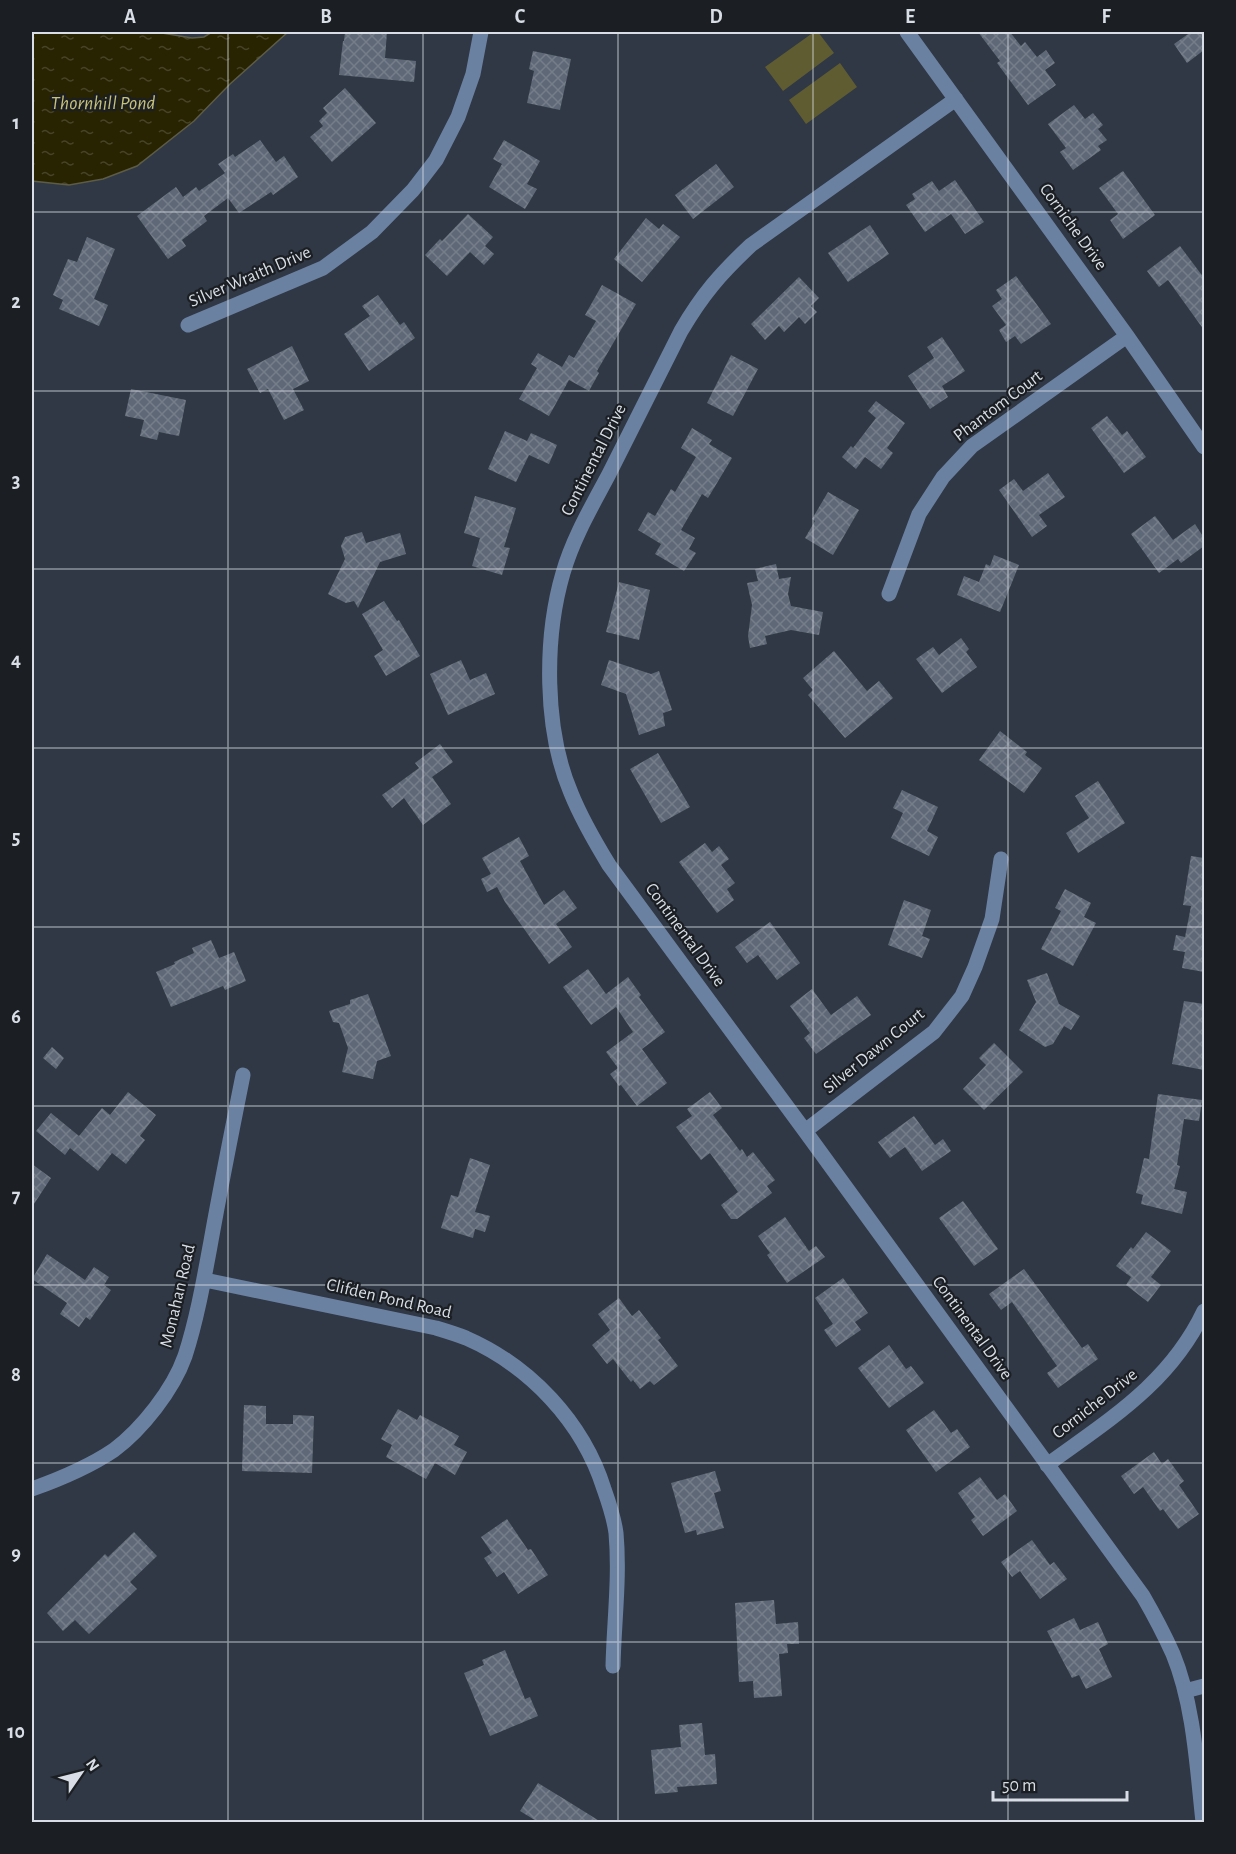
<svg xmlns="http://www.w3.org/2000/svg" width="1236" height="1854" font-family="'Alegreya Sans',sans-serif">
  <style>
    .pitch { fill: #605c31 }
    .water { fill: url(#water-ripples); stroke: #5d5c46; stroke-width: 1.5 }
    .building { fill: url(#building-cross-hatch) }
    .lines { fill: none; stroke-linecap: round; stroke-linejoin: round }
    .minor { stroke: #6b81a1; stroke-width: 15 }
    .grid { fill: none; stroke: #d9dee6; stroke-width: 1.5; stroke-opacity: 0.55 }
    .labels { text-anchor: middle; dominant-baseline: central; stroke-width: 4.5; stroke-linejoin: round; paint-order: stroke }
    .street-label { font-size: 18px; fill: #d9dee6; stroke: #1b1f24 }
    .water-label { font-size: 20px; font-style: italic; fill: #c8c279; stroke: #1b1f24 }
    .neatline { fill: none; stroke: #d9dee6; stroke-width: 2 }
    .grid-label { font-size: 20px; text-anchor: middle; font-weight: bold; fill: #d9dee6 }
  </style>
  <defs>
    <pattern id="water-ripples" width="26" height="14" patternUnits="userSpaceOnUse" patternTransform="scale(1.5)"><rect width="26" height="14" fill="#282402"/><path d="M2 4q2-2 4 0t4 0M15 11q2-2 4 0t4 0" fill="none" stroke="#474327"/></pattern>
    <pattern id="building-cross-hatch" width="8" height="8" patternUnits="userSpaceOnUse" patternTransform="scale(1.5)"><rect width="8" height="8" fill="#5f6876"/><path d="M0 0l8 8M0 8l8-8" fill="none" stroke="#757d8a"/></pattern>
  </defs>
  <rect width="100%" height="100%" fill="#2f3844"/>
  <!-- pitch -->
  <path class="pitch" d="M814,32H818L834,53L783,91L765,67Z
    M840,63L857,87L806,124L789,100Z"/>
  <!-- water -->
  <path class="water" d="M32,32H156L192,38L204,37L212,32H288L230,84L194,121L137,166L103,179L69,185L32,181Z"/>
  <!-- building -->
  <path class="building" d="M345,32H387L385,58L416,61L414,82L339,75L343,41H344Z
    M978,32H1010L1021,46L1025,42L1037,57L1046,50L1055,63L1045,70L1056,85L1028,105L997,63L1000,61Z
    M1191,32H1204V50L1187,63L1174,44Z
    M533,51L571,59L560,110L527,103L534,71L529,69Z
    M345,88L376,123L332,162L310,137L323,126L319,121L327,113L323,108Z
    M1074,105L1085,119L1093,113L1103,125L1098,129L1107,140L1098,146L1101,150L1073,170L1060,152L1066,148L1048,124Z
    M260,140L276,162L284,156L298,177L273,195L271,192L239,213L228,198L204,216L207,221L182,240L186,246L168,259L137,216L176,187L183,197L196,187L199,191L225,173L218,164L233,154L235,157Z
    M504,140L540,161L527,184L537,189L525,209L489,187L502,164L493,159Z
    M716,164L734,187L693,219L675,195Z
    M1123,171L1155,215L1123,239L1110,220L1118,214L1099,188Z
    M955,180L984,222L965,234L951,214L925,232L906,205L915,199L912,194L932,181L939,191Z
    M468,214L493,237L485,246L494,254L484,265L470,252L447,276L425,255L440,239L442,241Z
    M646,218L659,229L663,224L680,237L642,282L614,259Z
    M870,225L889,254L848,282L828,253Z
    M87,237L115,249L94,299L108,305L99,326L59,309L63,300L53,295L68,259L77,262Z
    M1180,246L1204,278V330L1168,280L1159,287L1147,271Z
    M1016,276L1051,324L1021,344L1015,336L1006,342L999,330L1006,325L992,306L1002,299L996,290Z
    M799,277L819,298L811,306L817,312L805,324L799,317L784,332L779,326L765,340L751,324Z
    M602,285L636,304L597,371L599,373L589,391L569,380L549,416L519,399L537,368L531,364L538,353L562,367L569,355L574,358L596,321L585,315Z
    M378,295L400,325L404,322L415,338L369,371L344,334L370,316L362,306Z
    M942,337L965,371L942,386L948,397L930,409L908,376L934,358L927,347Z
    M292,346L309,381L293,389L304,410L284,420L268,389L260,393L247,369Z
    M731,355L758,369L733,416L707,403Z
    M131,389L186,400L179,436L159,432L157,440L140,436L144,420L125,416Z
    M876,401L905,423L887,448L893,453L881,469L865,457L856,469L842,457L851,446L853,448L876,418L868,411Z
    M1107,416L1122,435L1127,431L1146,457L1124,473L1091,428Z
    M692,428L712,440L709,444L732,458L708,498L702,494L681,530L695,538L689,549L696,553L684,571L655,554L661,544L638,530L648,512L655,516L671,489L675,492L696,457L681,448Z
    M505,431L527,441L531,433L557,445L549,464L529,455L516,482L488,469Z
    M1048,473L1065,497L1039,515L1047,526L1032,537L999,490L1014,479L1023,491Z
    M828,492L859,510L833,555L805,538L815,521L812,519Z
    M475,496L516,508L504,547L510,548L502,575L472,566L480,538L464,533Z
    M1155,516L1173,540L1195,524L1204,538V546L1181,563L1178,559L1159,573L1131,534Z
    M362,532L366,543L400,533L406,554L380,562L358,608L354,601L346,603L328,594L345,559L341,546L345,537Z
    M994,555L1019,565L1000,612L957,595L964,576L979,582L986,564L990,566Z
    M776,564L779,579L791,577L788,594L791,606L823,612L819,635L791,630L765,636L767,644L750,648L748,636L752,605L747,583L758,581L755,569Z
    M619,582L650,590L639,640L606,632Z
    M384,601L397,621L399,620L420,656L386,676L374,656L383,650L362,614Z
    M961,638L969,649L966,652L977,667L942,693L916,659L933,647L939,655Z
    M834,651L867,691L879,681L893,698L845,738L808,695L813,690L803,678Z
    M461,660L470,680L486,673L495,694L448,715L430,674Z
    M609,660L651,674L659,671L672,710L663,713L665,726L639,735L626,694L601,685Z
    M1000,731L1027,752L1025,755L1042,768L1024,793L979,760Z
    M440,744L453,762L432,777L451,804L423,825L404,798L392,808L382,795L419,768L415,763Z
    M658,753L690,807L661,823L630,769Z
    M1098,781L1125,823L1078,853L1066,833L1089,818L1075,796Z
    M902,790L938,807L927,831L938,837L929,856L891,838L903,813L893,808Z
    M519,837L529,856L520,861L544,905L564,890L577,908L556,924L572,947L549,964L505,902L497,887L487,892L481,879L491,874L482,858Z
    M705,843L712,852L719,846L729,859L721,865L735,883L727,889L734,900L717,913L679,862Z
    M1191,856L1204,858V972L1182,968L1185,952L1173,950L1176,935L1185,937L1191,906L1183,905Z
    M1065,889L1091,903L1084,917L1096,923L1073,966L1041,949L1061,911L1055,908Z
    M904,900L931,910L922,936L930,939L922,958L888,945Z
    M770,922L800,963L777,980L758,955L747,963L735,947Z
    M211,940L219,958L234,952L246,981L225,990L223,986L171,1007L156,972L175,964L174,962L194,953L192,948Z
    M588,969L606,994L628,977L641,995L639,997L665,1032L642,1049L667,1083L637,1106L621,1085L619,1086L610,1074L618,1068L606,1052L633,1032L616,1007L591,1025L563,987Z
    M1047,973L1059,1004L1080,1016L1071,1030L1064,1026L1053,1044L1045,1047L1019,1030L1036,1002L1027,980Z
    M812,989L831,1015L857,996L871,1015L816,1054L804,1038L810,1033L790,1006Z
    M368,994L391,1056L377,1061L373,1079L342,1072L348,1048L339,1023L333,1022L329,1011L350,1004V1000Z
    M1184,1001L1204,1004V1070L1172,1064Z
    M994,1043L1023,1072L984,1110L963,1089L986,1065L979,1058Z
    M52,1047L64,1058L56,1069L43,1058Z
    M128,1092L156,1115L140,1136L145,1140L126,1164L112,1153L98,1171L70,1148L65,1155L36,1131L51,1113L79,1136L102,1108L110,1115Z
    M710,1092L722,1108L713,1115L740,1151L742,1149L747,1157L753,1152L775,1180L767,1186L772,1193L737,1219H731L721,1205L738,1192L710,1153L701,1160L676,1127L692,1116L687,1109Z
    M1158,1094L1202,1100L1199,1121L1184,1119L1177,1165L1180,1166L1174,1189L1187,1192L1182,1214L1141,1204L1143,1195L1136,1193L1144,1158L1149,1159Z
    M914,1116L935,1145L943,1139L951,1151L922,1171L905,1147L890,1158L878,1142Z
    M470,1158L490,1165L475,1212L490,1216L485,1232L475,1229L473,1238L441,1228L451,1195L458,1197Z
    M32,1164L51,1178L32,1207Z
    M963,1201L998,1249L974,1266L939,1218Z
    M785,1217L809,1251L816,1246L825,1257L787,1283L767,1255L770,1253L758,1236Z
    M1146,1232L1171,1251L1151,1277L1161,1285L1148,1302L1126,1285L1131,1277L1116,1266L1131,1247L1133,1249Z
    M47,1254L85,1280L94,1267L109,1277L104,1285L111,1290L90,1320L86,1317L79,1327L60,1314L67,1303L32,1279Z
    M1024,1269L1082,1348L1088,1344L1098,1359L1058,1388L1047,1373L1057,1366L1012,1302L1001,1310L989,1294Z
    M843,1278L868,1313L855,1322L861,1330L836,1347L824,1330L833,1324L815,1298Z
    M619,1298L632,1316L639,1310L661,1338L658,1340L678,1366L654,1385L650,1381L640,1389L633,1380L631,1382L613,1359L607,1364L592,1345L610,1330L598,1314Z
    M889,1345L906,1369L911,1366L924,1383L889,1408L858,1368Z
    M244,1405L266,1406V1424H293V1415L314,1416L312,1473L242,1471Z
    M398,1409L417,1420L420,1415L459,1436L454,1445L467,1452L455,1475L435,1463L426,1479L386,1457L392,1445L381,1439Z
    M934,1410L951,1433L957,1429L970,1447L936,1472L906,1430Z
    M1154,1452L1162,1464L1168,1459L1184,1481L1179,1485L1199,1514L1178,1529L1163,1509L1160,1511L1143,1487L1134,1494L1121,1476Z
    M715,1471L721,1491L714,1493L724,1528L697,1535L696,1530L685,1533L671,1483Z
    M980,1477L997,1500L1005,1494L1017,1511L983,1536L971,1520L975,1517L958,1493Z
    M507,1519L528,1550L531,1549L548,1575L518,1594L504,1572L497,1577L484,1558L492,1553L481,1537Z
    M134,1532L157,1556L130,1582L137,1589L89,1634L75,1620L63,1631L47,1613L105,1554L108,1557Z
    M1032,1540L1050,1565L1054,1562L1067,1579L1040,1599L1020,1571L1012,1577L1001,1562Z
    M774,1600L776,1624L798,1622L799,1644H787L788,1653L779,1654L782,1696L754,1698L753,1681L739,1682L735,1603Z
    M1074,1618L1080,1630L1098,1622L1108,1644L1099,1649L1112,1677L1086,1689L1079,1675L1072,1678L1047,1631Z
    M505,1650L525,1699L530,1697L538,1716L490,1736L464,1673L484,1665L482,1660Z
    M702,1723L705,1755L715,1754L717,1784L677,1787L678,1792L655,1794L651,1750L681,1747L679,1725Z
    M538,1783L569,1802L601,1822H538L520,1811Z"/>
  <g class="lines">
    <!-- minor -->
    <path class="minor" d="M907,32L1127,336L1204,447
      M956,99L751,245C720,274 702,295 681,331C657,379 633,426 609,474C592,506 573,538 563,573C544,638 544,730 571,793C581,818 595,842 609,865L805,1131L1143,1596C1154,1615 1164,1634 1173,1654C1194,1705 1197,1768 1203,1822
      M188,325L323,268L372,232L413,190L436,160L458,117L473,74L481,32
      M889,594L919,514L943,477L972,446L1127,336
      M805,1131L934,1032L962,996L975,967L992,919L1001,859
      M205,1280L436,1328C446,1331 456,1334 466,1338C530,1366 583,1422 604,1489C609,1503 614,1518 616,1533C620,1577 614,1622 613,1666
      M1047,1465C1110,1419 1170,1383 1204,1311
      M32,1489C60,1479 89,1467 114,1450C142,1429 173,1390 185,1356C197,1319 204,1279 211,1241C221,1185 232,1130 243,1075
      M1185,1691L1204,1686"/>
  </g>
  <!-- grid -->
  <path class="grid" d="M228,32V1822M423,32V1822M618,32V1822M813,32V1822M1008,32V1822M32,212H1204M32,391H1204M32,569H1204M32,748H1204M32,927H1204M32,1106H1204M32,1285H1204M32,1463H1204M32,1642H1204"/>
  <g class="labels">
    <!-- street labels -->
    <g class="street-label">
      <text transform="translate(1073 227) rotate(54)">Corniche Drive</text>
      <text transform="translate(250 277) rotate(-23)">Silver Wraith Drive</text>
      <text transform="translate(998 406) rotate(-37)">Phantom Court</text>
      <text transform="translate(594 460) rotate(-63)">Continental Drive</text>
      <text transform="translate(685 935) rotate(54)">Continental Drive</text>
      <text transform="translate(874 1051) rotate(-39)">Silver Dawn Court</text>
      <text transform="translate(178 1296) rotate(-77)">Monahan Road</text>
      <text transform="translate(389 1299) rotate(13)">Clifden Pond Road</text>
      <text transform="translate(972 1328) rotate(54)">Continental Drive</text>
      <text transform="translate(1095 1404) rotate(-38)">Corniche Drive</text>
    </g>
    <!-- water labels -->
    <g class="water-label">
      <text x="103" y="103">Thornhill Pond</text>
    </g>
  </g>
  <!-- border -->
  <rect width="1236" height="1854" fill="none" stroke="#1b1f24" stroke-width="66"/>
  <!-- north arrow -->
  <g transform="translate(81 1773) rotate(55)" stroke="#1b1f24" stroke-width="4.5" paint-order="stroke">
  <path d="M0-4.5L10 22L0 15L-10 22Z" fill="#d9dee6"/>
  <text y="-9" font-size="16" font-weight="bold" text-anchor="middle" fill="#d9dee6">N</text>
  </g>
  <!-- scale -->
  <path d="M993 1791v9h134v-9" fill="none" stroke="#d9dee6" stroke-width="3"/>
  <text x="1002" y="1791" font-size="18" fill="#d9dee6" stroke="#1b1f24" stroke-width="4.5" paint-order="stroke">50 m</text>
  <rect x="33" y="33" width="1170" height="1788" class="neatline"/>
  <g class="grid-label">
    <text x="130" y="23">A</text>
    <text x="326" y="23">B</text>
    <text x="520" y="23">C</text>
    <text x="716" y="23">D</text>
    <text x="910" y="23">E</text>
    <text x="1106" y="23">F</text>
    <text x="16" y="129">1</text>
    <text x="16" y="308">2</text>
    <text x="16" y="487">3</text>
    <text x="16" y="666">4</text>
    <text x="16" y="844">5</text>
    <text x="16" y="1023">6</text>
    <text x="16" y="1202">7</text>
    <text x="16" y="1381">8</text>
    <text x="16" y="1560">9</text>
    <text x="16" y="1738">10</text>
  </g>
</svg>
